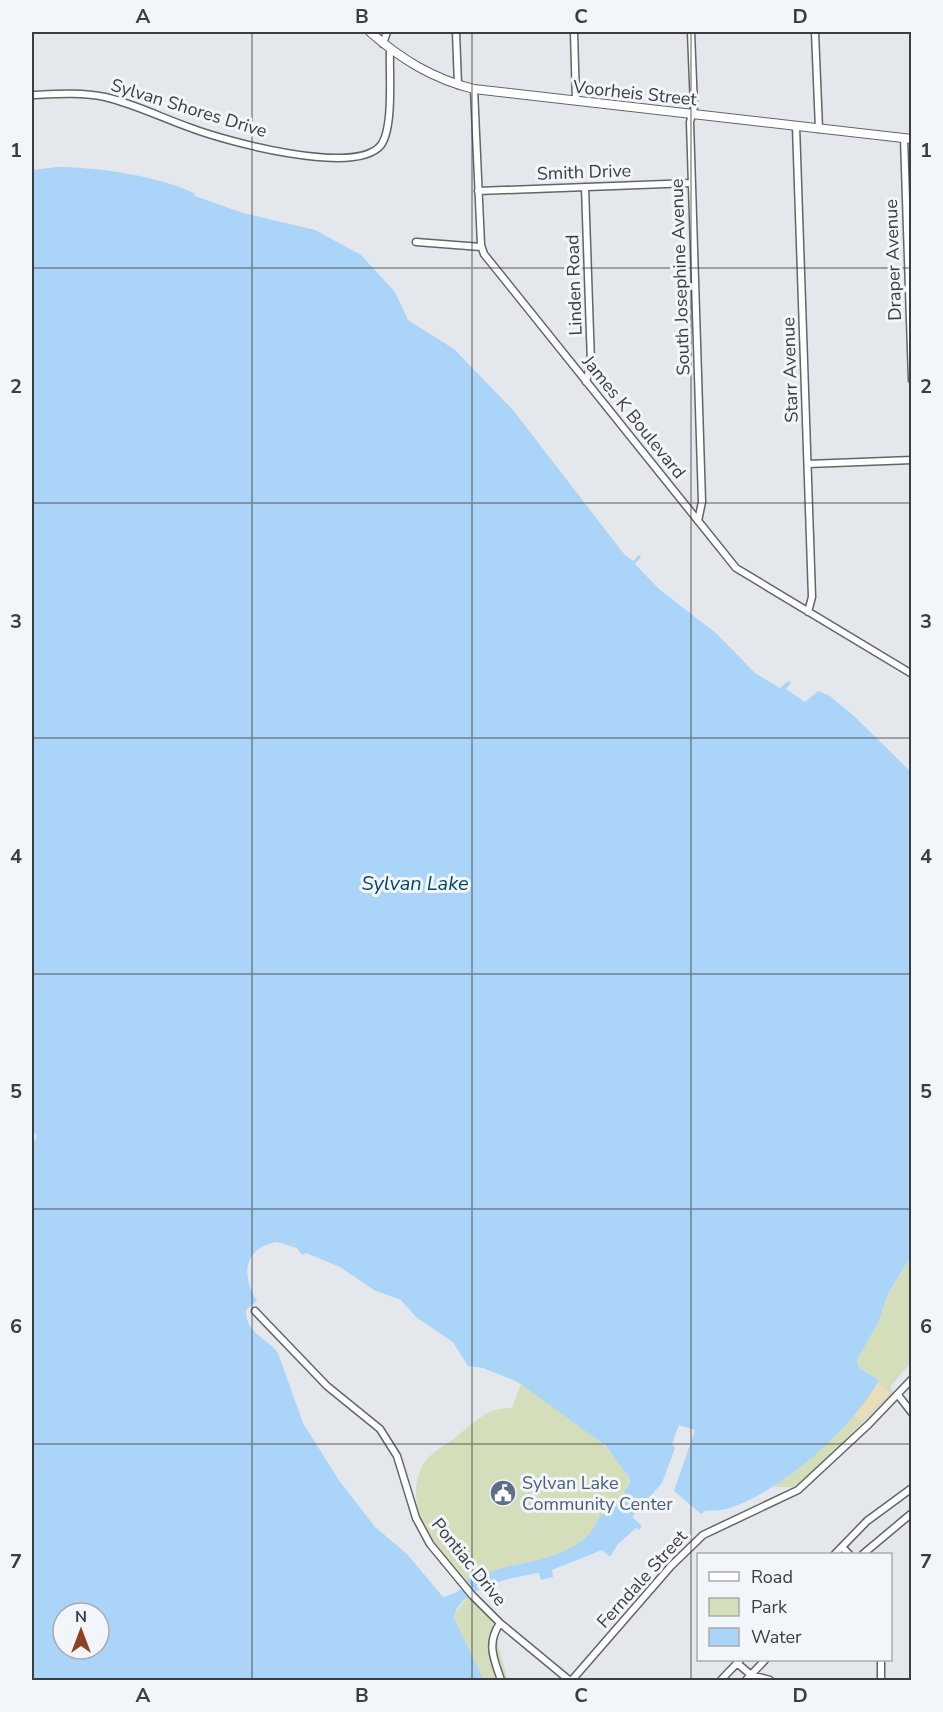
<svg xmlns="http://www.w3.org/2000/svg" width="943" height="1712" font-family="'Nunito Sans',sans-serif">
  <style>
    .green { fill: #d5deba }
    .sand { fill: #e8deb9 }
    .water { fill: #abd4f9; fill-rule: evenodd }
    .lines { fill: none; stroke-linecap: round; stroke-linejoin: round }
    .minor-casing { stroke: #626569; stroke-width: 9 }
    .tertiary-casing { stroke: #626569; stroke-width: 10 }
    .minor { stroke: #fff; stroke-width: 6 }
    .tertiary { stroke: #fff; stroke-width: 8 }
    .grid { fill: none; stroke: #3b3d3e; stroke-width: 1.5; stroke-opacity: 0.55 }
    .labels { text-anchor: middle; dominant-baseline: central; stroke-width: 6; stroke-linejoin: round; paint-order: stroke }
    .street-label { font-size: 18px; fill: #3b3d3e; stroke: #f2f5fa }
    .service-label { font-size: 18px; fill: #4e5e75; stroke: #f2f5fa; text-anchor: start }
    .water-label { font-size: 20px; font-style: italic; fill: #044774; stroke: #f2f5fa }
    .neatline { fill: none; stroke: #3b3d3e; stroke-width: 2 }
    .grid-label { font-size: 20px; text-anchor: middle; font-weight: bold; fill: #3b3d3e }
  </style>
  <rect width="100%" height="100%" fill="#e4e8ec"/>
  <!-- green -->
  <path class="green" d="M911,1256V1362L890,1387L894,1392L802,1482L795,1487H773C812,1457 855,1423 879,1380L859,1368L857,1360L879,1321L888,1295Z
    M521,1384C544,1398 636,1458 629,1488C622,1499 614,1513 600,1515C586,1554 541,1559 506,1567C494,1570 482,1575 470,1576L468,1585C441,1550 398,1510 424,1463C430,1453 447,1444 456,1437C476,1421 486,1408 512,1408Z
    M468,1596L491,1620L508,1680H484L455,1621L454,1615Z"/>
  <!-- sand -->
  <path class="sand" d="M877,1382L890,1393L862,1421L853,1415Z"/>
  <!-- water -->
  <path class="water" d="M57,167C97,167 158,176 194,193L195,196L243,213L315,230L361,255L395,292L408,320L454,349L513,410L624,554L633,561L639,555L641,557L635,564L659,589L717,634L755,673L780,688L788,681L791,683L786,689L805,702L818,691L830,696L855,717L911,772V1256L888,1294L879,1321L857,1360L859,1368L879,1380C852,1429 781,1492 727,1509C719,1511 712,1510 705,1511L701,1514L674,1491L695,1430L679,1425L672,1444L675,1448L662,1483L632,1517L642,1526L639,1530L636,1528L618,1544L610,1557L602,1550L552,1570L553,1577L541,1580L539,1573C512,1577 458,1588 454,1618L484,1680H32V1145L37,1137L32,1128V170ZM277,1242L297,1248L302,1255L306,1253L340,1267L374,1290L401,1300L416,1317L453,1342L468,1366L483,1368L518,1382L606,1446L628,1476L630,1483L615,1507L608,1513L600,1515C586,1554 540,1559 506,1567C493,1570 483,1575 470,1576C464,1589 458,1593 443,1597L407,1554L375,1527L338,1479L303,1423L278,1353C268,1339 245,1333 246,1310L257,1301C241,1275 243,1248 277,1242ZM63,1613H99V1649H63Z"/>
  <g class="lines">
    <defs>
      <path id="minor" d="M456,32L458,85
        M574,32L576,101
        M691,32L694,107L690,122L702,502L698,521
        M815,32L819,129
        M383,44L387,32
        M474,89L481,245L484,254L736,568L912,674
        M32,95C55,94 81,92 105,97C135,104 162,118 191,128C225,141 356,177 381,145C394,127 389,72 390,50
        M796,126L812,597L808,612
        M904,138L912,380
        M585,187L591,363L586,382
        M478,191L692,183
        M416,242L481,247
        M808,464L912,460
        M255,1311L327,1386L380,1429L397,1456L416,1518L430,1544L472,1595L500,1623L569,1680
        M898,1395L912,1413
        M842,1547L849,1554
        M835,1554L867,1521L912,1488
        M863,1554L912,1513
        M500,1623C486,1644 494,1659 501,1680
        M737,1663L751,1675L770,1680
        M572,1680L671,1566L703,1535L798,1490L869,1424L912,1379
        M721,1680L740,1660
        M746,1680L765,1660
        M881,1680V1660"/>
      <path id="tertiary" d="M370,32C401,59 433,79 474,89L912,139"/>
    </defs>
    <!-- minor casing -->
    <use href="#minor" class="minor-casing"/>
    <!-- tertiary casing -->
    <use href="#tertiary" class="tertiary-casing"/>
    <!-- minor -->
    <use href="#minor" class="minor"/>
    <!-- tertiary -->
    <use href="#tertiary" class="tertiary"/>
  </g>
  <!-- grid -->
  <path class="grid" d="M252,32V1680M472,32V1680M691,32V1680M32,268H912M32,503H912M32,738H912M32,974H912M32,1209H912M32,1444H912"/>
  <!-- icons -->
  <defs>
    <symbol id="civic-disc" viewBox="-11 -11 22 22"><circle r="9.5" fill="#5c6f8a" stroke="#f2f5fa"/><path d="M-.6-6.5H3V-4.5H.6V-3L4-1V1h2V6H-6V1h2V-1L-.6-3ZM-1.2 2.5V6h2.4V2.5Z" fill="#fff"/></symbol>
  </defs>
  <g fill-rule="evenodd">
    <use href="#civic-disc" x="488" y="1478" width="30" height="30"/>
  </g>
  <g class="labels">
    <!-- street labels -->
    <g class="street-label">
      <text transform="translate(635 93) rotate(6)">Voorheis Street</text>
      <text transform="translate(189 108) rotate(17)">Sylvan Shores Drive</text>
      <text transform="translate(584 172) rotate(-2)">Smith Drive</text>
      <text transform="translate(893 260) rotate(-92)">Draper Avenue</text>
      <text transform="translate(680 277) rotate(-92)">South Josephine Avenue</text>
      <text transform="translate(574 285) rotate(-92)">Linden Road</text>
      <text transform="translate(790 370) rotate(-92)">Starr Avenue</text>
      <text transform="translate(634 417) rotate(51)">James K Boulevard</text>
      <text transform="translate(469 1562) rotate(51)">Pontiac Drive</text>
      <text transform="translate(642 1579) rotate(-48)">Ferndale Street</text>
    </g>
    <!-- service labels -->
    <g class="service-label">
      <text x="522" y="1483">Sylvan Lake<tspan x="522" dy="21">Community Center</tspan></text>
    </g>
    <!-- water labels -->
    <g class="water-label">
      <text x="415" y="883">Sylvan Lake</text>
    </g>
  </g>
  <!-- border -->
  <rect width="943" height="1712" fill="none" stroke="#f2f5fa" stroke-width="66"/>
  <!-- legend -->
  <rect x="697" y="1553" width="195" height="108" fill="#f2f5fa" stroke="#a9abaf" stroke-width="1.5"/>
  <rect x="709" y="1572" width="30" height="9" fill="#ffffff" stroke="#a9abaf" stroke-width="1.5"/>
  <text x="751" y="1583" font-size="18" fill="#3b3d3e">Road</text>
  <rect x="709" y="1598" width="30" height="18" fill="#d5deba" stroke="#a9abaf" stroke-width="1.5"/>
  <text x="751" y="1613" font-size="18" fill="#3b3d3e">Park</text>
  <rect x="709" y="1628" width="30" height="18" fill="#abd4f9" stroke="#a9abaf" stroke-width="1.5"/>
  <text x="751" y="1643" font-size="18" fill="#3b3d3e">Water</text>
  <!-- north arrow -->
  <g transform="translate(81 1631)"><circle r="28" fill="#f2f5fa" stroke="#a9abaf" stroke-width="1.5"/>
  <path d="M0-4.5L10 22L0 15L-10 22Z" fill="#8b4322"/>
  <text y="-9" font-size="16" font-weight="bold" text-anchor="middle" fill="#3b3d3e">N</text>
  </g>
  <rect x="33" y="33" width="877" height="1646" class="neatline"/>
  <g class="grid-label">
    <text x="143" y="23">A</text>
    <text x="362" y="23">B</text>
    <text x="581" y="23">C</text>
    <text x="800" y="23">D</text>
    <text x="16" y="157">1</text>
    <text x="926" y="157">1</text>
    <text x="16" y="393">2</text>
    <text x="926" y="393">2</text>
    <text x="16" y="628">3</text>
    <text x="926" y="628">3</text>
    <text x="16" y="863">4</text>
    <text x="926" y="863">4</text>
    <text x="16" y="1098">5</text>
    <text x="926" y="1098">5</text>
    <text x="16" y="1333">6</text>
    <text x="926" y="1333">6</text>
    <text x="16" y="1568">7</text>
    <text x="926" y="1568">7</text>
    <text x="143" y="1702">A</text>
    <text x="362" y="1702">B</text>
    <text x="581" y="1702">C</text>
    <text x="800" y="1702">D</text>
  </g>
</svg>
